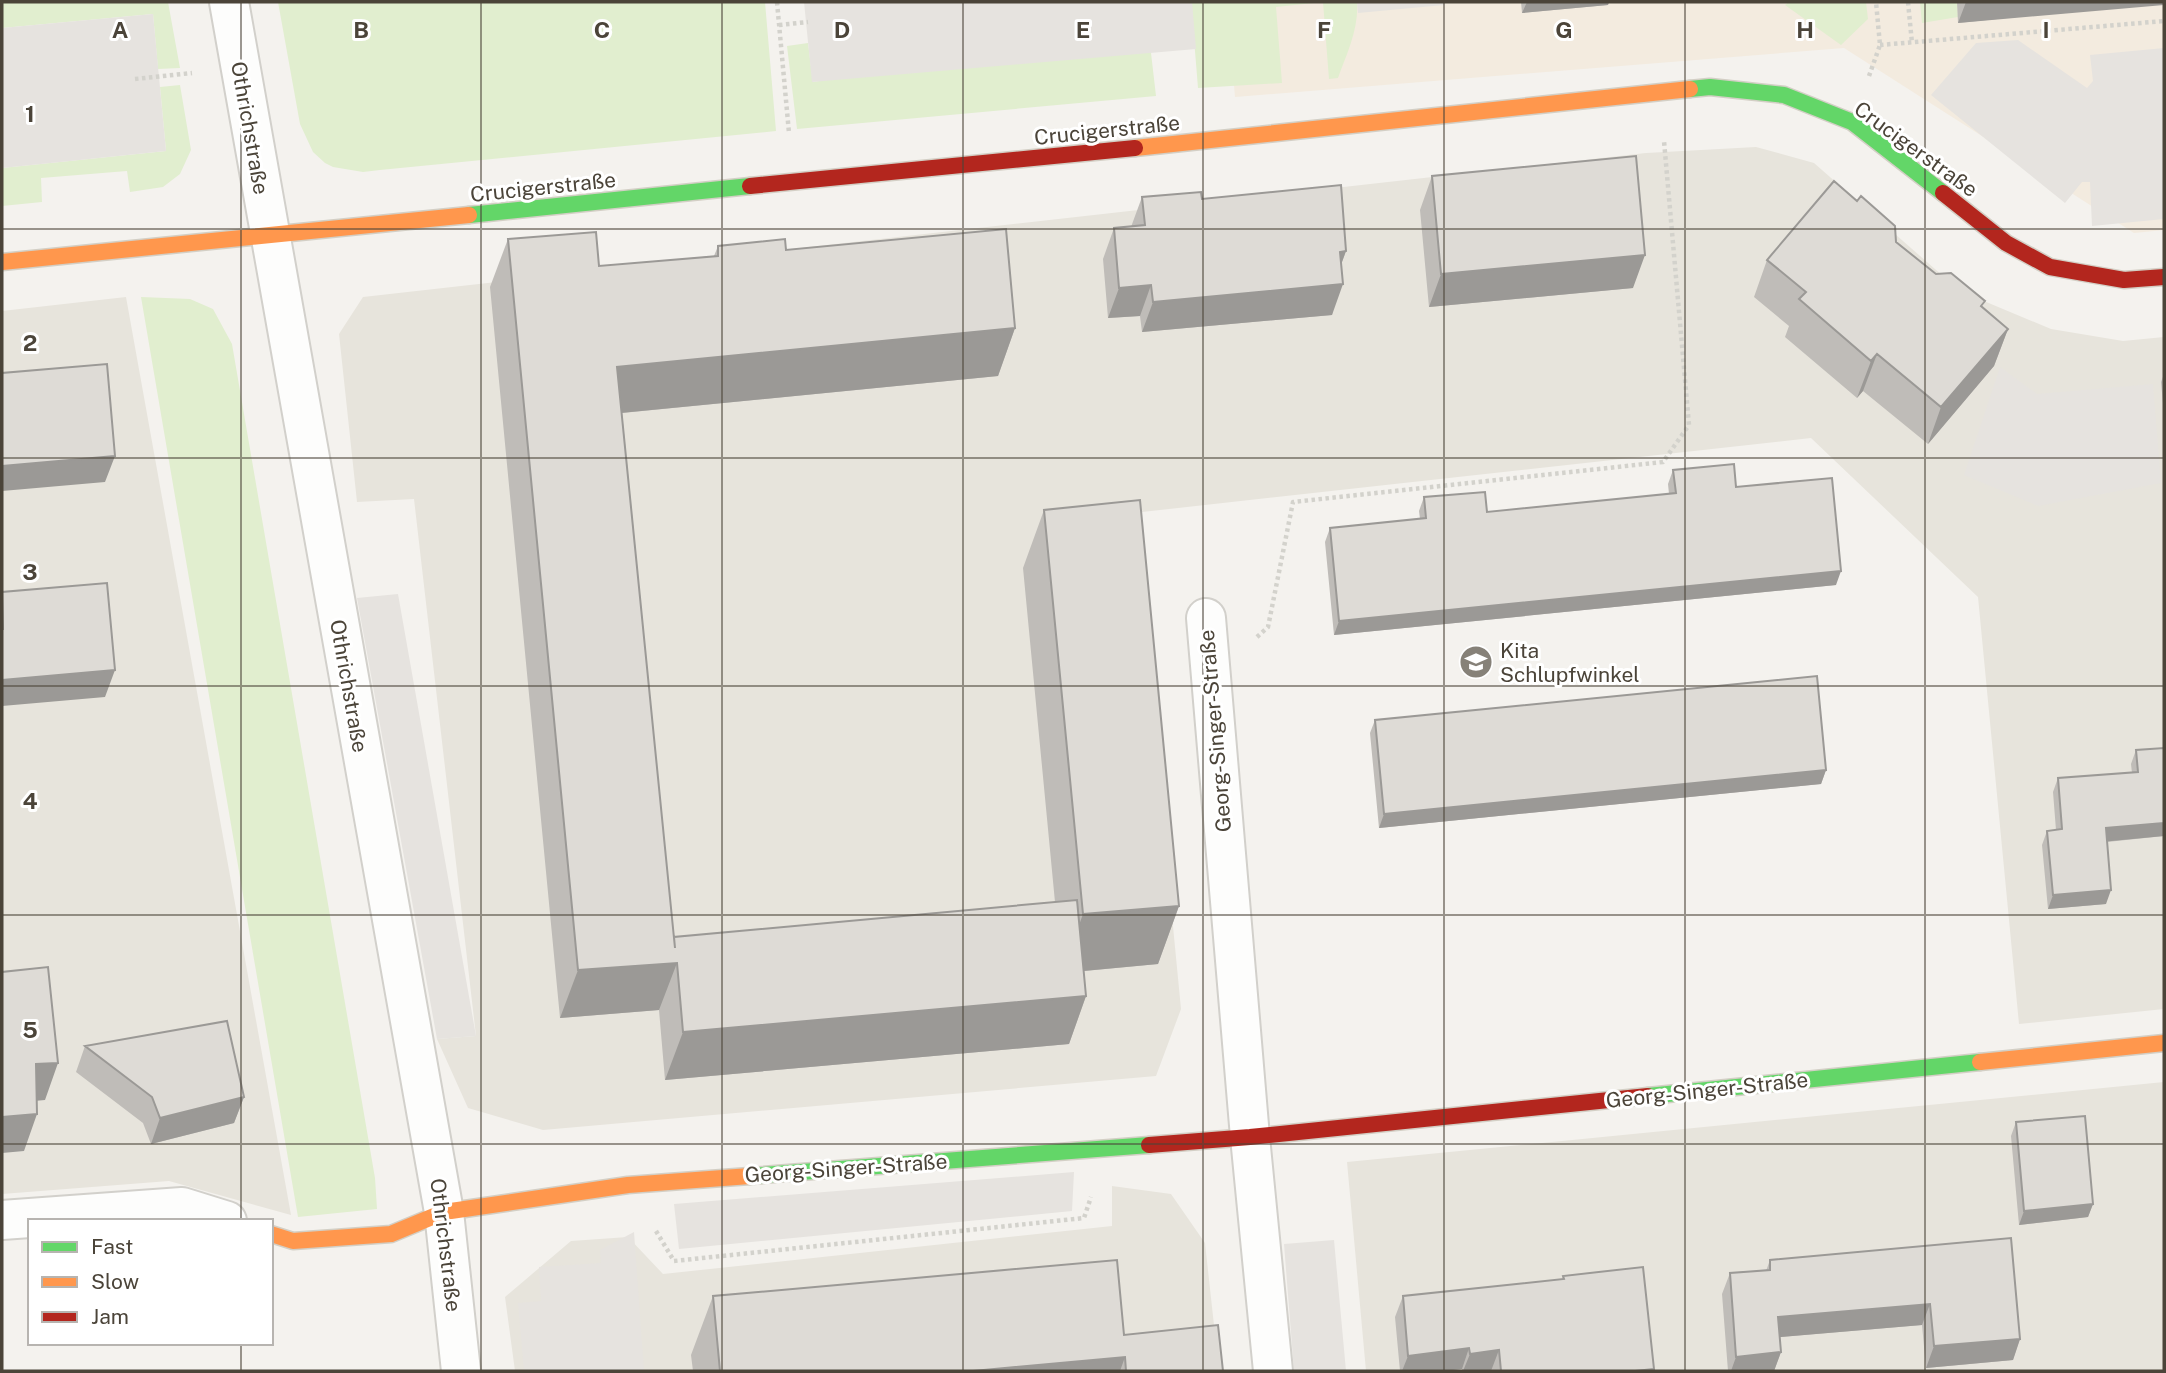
<svg xmlns="http://www.w3.org/2000/svg" width="2166" height="1373" font-family="'Public Sans',sans-serif">
  <style>
    .residential { fill: #e7e4dc }
    .commercial { fill: #f3ebdf }
    .green { fill: #e1eecf }
    .parking { fill: #e6e3df }
    .lines { fill: none; stroke-linecap: round; stroke-linejoin: round }
    .street-casing { stroke: #d2d0cb; stroke-width: 42 }
    .fast-casing { stroke: #d3cfc5; stroke-width: 19 }
    .slow-casing { stroke: #d3cfc5; stroke-width: 19 }
    .jam-casing { stroke: #d3cfc5; stroke-width: 19 }
    .path { stroke: #d3d2cc; stroke-width: 4.5; stroke-dasharray: 3.5 3.5; stroke-linecap: butt }
    .street { stroke: #fdfdfc; stroke-width: 38 }
    .fast { stroke: #63d668; stroke-width: 16 }
    .slow { stroke: #ff974d; stroke-width: 16 }
    .jam { stroke: #b3261e; stroke-width: 16 }
    .wall { fill: #bfbcb8 }
    .shaded-wall { fill: #9b9996 }
    .building { fill: #dedbd6; stroke: #9b9996; stroke-width: 2 }
    .grid { fill: none; stroke: #4b4439; stroke-width: 2; stroke-opacity: 0.55 }
    .labels { text-anchor: middle; dominant-baseline: central; stroke-width: 6; stroke-linejoin: round; paint-order: stroke }
    .street-label { font-size: 21px; fill: #4b4439; stroke: #fff }
    .poi-label { font-size: 21px; fill: #4b4439; stroke: #fff; text-anchor: start }
    .grid-label { font-size: 23px; text-anchor: middle; font-weight: bold; fill: #4b4439; stroke: #fff; stroke-width: 6; stroke-linejoin: round; paint-order: stroke }
  </style>
  <rect width="100%" height="100%" fill="#f4f2ee"/>
  <!-- residential -->
  <path class="residential" d="M1756,147L1814,163L1960,291L2051,329L2123,341L2164,337V1009L2019,1024L1978,597L1811,438L1133,513L1181,1009L1156,1076L543,1130L468,1108L437,1039L476,1036L414,499L357,502L339,334L363,297L1646,153Z
    M126,297L291,1215L169,1181L2,1194V311Z
    M2164,1082V1371H1366L1347,1162Z
    M1112,1186L1171,1194L1205,1243L1219,1371H515L505,1297L571,1241L628,1237L663,1274L1112,1226Z"/>
  <!-- commercial -->
  <path class="commercial" d="M1227,2H2164V230L2134,233L1844,48L1235,97Z"/>
  <!-- green -->
  <path class="green" d="M2,2H168L180,68L158,69L153,14L2,28Z
    M278,2H765L776,131L380,170L363,172L333,167L325,163L313,152L300,124Z
    M1191,2H1357C1359,29 1347,53 1338,78L1329,79L1323,2L1276,7L1282,83L1198,88Z
    M1789,2H1866L1868,19L1841,45L1785,5Z
    M1920,2H1957L1958,17L1922,23Z
    M1148,27L1156,96L797,129L787,46L808,43L813,82Z
    M180,85L191,150L180,174L163,187L130,192L127,171L41,178L42,202L2,206V168L166,151L160,87Z
    M141,297L190,299L213,309L232,344L375,1178L377,1209L298,1217Z"/>
  <!-- parking -->
  <path class="parking" d="M804,2H1192L1196,49L812,82Z
    M1357,2H1444V5L1358,13Z
    M153,14L166,151L2,168V28Z
    M2018,40L2087,88L2093,81L2090,55L2164,48V219L2092,226L2090,182H2082L2065,203L1931,95L1976,43Z
    M2000,367L2037,394L2153,384L2161,483L2038,506L1964,475Z
    M398,594L476,1036L437,1039L357,598Z
    M1074,1172L1072,1211L679,1249L674,1204Z
    M634,1232L644,1371H524L518,1303L541,1301L539,1267L601,1263L600,1250Z
    M1334,1240L1346,1371H1294L1284,1244Z"/>
  <g class="lines">
    <defs>
      <path id="street" d="M229,2L444,1212L461,1371
        M1206,618L1250,1137L1273,1371
        M2,1220L182,1207L227,1221"/>
      <path id="fast" d="M1690,89L1710,87L1784,95L1852,122L1943,193
        M469,215L750,186
        M1648,1096L1980,1062
        M750,1176L1149,1145"/>
      <path id="slow" d="M1135,148L1690,89
        M2,262L469,215
        M1980,1062L2164,1043
        M271,1234L293,1241L391,1234L444,1212L628,1185L750,1176"/>
      <path id="jam" d="M750,186L1135,148
        M1943,193L2006,243L2050,267L2124,280L2164,277
        M1149,1145L1250,1137L1648,1096"/>
    </defs>
    <!-- street casing -->
    <use href="#street" class="street-casing"/>
    <!-- fast casing -->
    <use href="#fast" class="fast-casing"/>
    <!-- slow casing -->
    <use href="#slow" class="slow-casing"/>
    <!-- jam casing -->
    <use href="#jam" class="jam-casing"/>
    <!-- path -->
    <path class="path" d="M777,2L789,133
      M1908,2L1912,43
      M779,25L808,22
      M1880,45L2164,21
      M1869,76L1880,45L1876,2
      M135,79L192,73
      M1257,637L1268,627L1293,502L1663,462L1689,425L1664,141
      M656,1231L674,1261L1084,1218L1091,1197"/>
    <!-- street -->
    <use href="#street" class="street"/>
    <!-- fast -->
    <use href="#fast" class="fast"/>
    <!-- slow -->
    <use href="#slow" class="slow"/>
    <!-- jam -->
    <use href="#jam" class="jam"/>
  </g>
  <!-- wall -->
  <path class="wall" d="M1521,2H1609L1608,5L1522,13Z
    M1957,2H2164L1958,23Z
    M1432,176L1633,288L1429,307L1420,210Z
    M1142,197L1346,251L1341,265L1332,315L1142,332L1140,316L1108,318L1103,259L1114,228L1131,227Z
    M1857,201L1896,242L1936,274L1983,308L2008,329L1994,366L1928,444L1863,391L1857,398L1785,337L1789,326L1754,297L1767,260Z
    M508,239L599,266L714,256L718,246L786,250L1015,328L998,376L622,413L674,937L1055,902L1023,568L1044,510L1179,906L1158,964L1084,971L1086,996L1069,1044L665,1080L659,1010L560,1018L490,287Z
    M2164,374V414L2161,382Z
    M1673,470L1736,487L1836,585L1334,635L1325,542L1330,528L1420,519L1419,511L1424,497L1487,512L1669,494L1668,484Z
    M1375,720L1826,770L1821,784L1379,828L1370,733Z
    M2136,750L2164,836L2107,842L2106,904L2048,909L2042,845L2047,831L2056,830L2053,792L2058,778L2132,773L2131,764Z
    M85,1046L244,1097L234,1123L151,1144L143,1123L76,1072Z
    M2016,1122L2093,1204L2088,1217L2019,1225L2011,1136Z
    M2011,1238L2020,1339L2013,1360L1926,1368L1922,1325L1780,1337L1781,1352L1774,1371H1728L1722,1294L1730,1273L1766,1271L1770,1260Z
    M1563,1276L1654,1369L1653,1371H1462V1369L1444,1371H1400L1395,1317L1403,1296L1562,1280Z
    M713,1296L1124,1335L1223,1371H693L691,1355Z"/>
  <!-- shaded-wall -->
  <path class="shaded-wall" d="M1527,2H1609L1608,5L1522,13Z
    M1966,2H2164V5L1958,23Z
    M1346,251L1335,281L1340,252Z
    M1645,255L1633,288L1429,307L1441,274Z
    M1343,284L1332,315L1142,332L1153,302Z
    M1151,285L1140,316L1108,318L1119,288Z
    M1015,328L998,376L600,415L617,367Z
    M2008,329L1994,366L1928,444L1941,407Z
    M1877,354L1863,391L1857,398L1871,361Z
    M115,456L105,482L2,491V466Z
    M1841,571L1836,585L1334,635L1339,621Z
    M115,670L105,697L2,706V680Z
    M1826,770L1821,784L1379,828L1384,814Z
    M2164,823V836L2101,842L2106,828Z
    M2111,890L2106,904L2048,909L2053,895Z
    M1179,906L1158,964L1062,973L1083,914Z
    M677,963L659,1010L560,1018L578,970Z
    M1086,996L1069,1044L665,1080L683,1032Z
    M58,1063L45,1100L23,1102L36,1064Z
    M244,1097L234,1123L151,1144L160,1118Z
    M37,1114L24,1151L2,1153V1117Z
    M2093,1204L2088,1217L2019,1225L2024,1211Z
    M1930,1304L1922,1325L1770,1338L1778,1317Z
    M2020,1339L2013,1360L1926,1368L1934,1346Z
    M1469,1348L1462,1369L1444,1371H1402L1408,1356Z
    M1499,1350L1491,1371H1463L1470,1354Z
    M1781,1352L1774,1371H1731L1736,1357Z
    M1125,1357L1120,1371H973Z"/>
  <!-- building -->
  <path class="building" d="M1636,156L1645,255L1441,274L1432,176Z
    M1834,181L1857,201L1861,196L1895,226L1896,242L1936,274L1951,273L1985,301L1981,306L2008,329L1941,407L1877,354L1871,361L1799,299L1806,292L1767,260Z
    M1341,185L1346,251L1340,252L1343,284L1153,302L1151,285L1119,288L1114,228L1145,225L1142,197L1201,192L1202,199Z
    M1006,229L1015,328L617,367L675,948L674,937L1077,900L1086,996L683,1032L677,963L578,970L508,239L596,232L599,266L718,256V246L785,239L786,250Z
    M107,364L115,456L2,466V373Z
    M1734,464L1736,487L1832,478L1841,571L1339,621L1330,528L1426,518L1424,497L1485,492L1487,512L1676,493L1673,470Z
    M1140,500L1179,906L1083,914L1044,510Z
    M107,583L115,670L2,680V629H3L2,592Z
    M1817,676L1826,770L1384,814L1375,720Z
    M2164,748V823L2106,828L2111,890L2053,895L2047,831L2062,829L2058,778L2138,772L2136,750Z
    M48,967L58,1063L36,1064L37,1114L2,1117V972Z
    M227,1021L244,1097L160,1118L152,1097L85,1046Z
    M2085,1116L2093,1204L2024,1211L2016,1122Z
    M2011,1238L2020,1339L1934,1346L1930,1304L1778,1317L1781,1352L1736,1357L1730,1273L1770,1270V1260Z
    M1117,1260L1124,1335L1218,1325L1223,1371H1126L1125,1357L973,1371H720L713,1296Z
    M1643,1267L1654,1369L1635,1371H1501L1499,1350L1470,1354L1469,1348L1408,1356L1403,1296L1564,1279L1563,1276Z"/>
  <!-- grid -->
  <path class="grid" d="M241,2V1221M481,2V1371M722,2V1371M963,2V1371M1203,2V1371M1444,2V1371M1685,2V1371M1925,2V1371M2,229H2164M2,458H2164M2,686H2164M2,915H2164M2,1144H2164M241,1343V1371"/>
  <!-- icons -->
  <defs>
    <symbol id="school-disc" viewBox="-11 -11 22 22"><circle r="9.5" fill="#868178" stroke="#fff"/><path d="M0-5L7-2L0 1L-7-2ZM-4 1L0 2.5L4 1V4Q0 6-4 4Z" fill="#fff"/></symbol>
  </defs>
  <g fill-rule="evenodd">
    <use href="#school-disc" x="1457" y="643" width="38" height="38"/>
  </g>
  <g class="labels">
    <!-- street labels -->
    <g class="street-label">
      <text transform="translate(250 128) rotate(80)">Othrichstraße</text>
      <text transform="translate(1107 130) rotate(-6)">Crucigerstraße</text>
      <text transform="translate(1916 149) rotate(36)">Crucigerstraße</text>
      <text transform="translate(543 187) rotate(-6)">Crucigerstraße</text>
      <text transform="translate(349 686) rotate(80)">Othrichstraße</text>
      <text transform="translate(1215 731) rotate(-95)">Georg-Singer-Straße</text>
      <text transform="translate(1707 1090) rotate(-6)">Georg-Singer-Straße</text>
      <text transform="translate(846 1168) rotate(-4)">Georg-Singer-Straße</text>
      <text transform="translate(446 1245) rotate(83)">Othrichstraße</text>
    </g>
    <!-- poi labels -->
    <g class="poi-label">
      <text x="1500" y="650">Kita<tspan x="1500" dy="24">Schlupfwinkel</tspan></text>
    </g>
  </g>
  <g class="grid-label">
    <text x="120" y="38">A</text>
    <text x="361" y="38">B</text>
    <text x="602" y="38">C</text>
    <text x="842" y="38">D</text>
    <text x="1083" y="38">E</text>
    <text x="1324" y="38">F</text>
    <text x="1564" y="38">G</text>
    <text x="1805" y="38">H</text>
    <text x="2046" y="38">I</text>
    <text x="30" y="122">1</text>
    <text x="30" y="351">2</text>
    <text x="30" y="580">3</text>
    <text x="30" y="809">4</text>
    <text x="30" y="1038">5</text>
  </g>
  <!-- border -->
  <rect width="2166" height="1373" fill="none" stroke="#4b4439" stroke-width="7"/>
  <!-- legend -->
  <rect x="28" y="1219" width="245" height="126" fill="#ffffff" stroke="#b7b4b0" stroke-width="2"/>
  <rect x="42" y="1242" width="35" height="10" fill="#63d668" stroke="#b7b4b0" stroke-width="2"/>
  <text x="91" y="1254" font-size="21" fill="#4b4439">Fast</text>
  <rect x="42" y="1277" width="35" height="10" fill="#ff974d" stroke="#b7b4b0" stroke-width="2"/>
  <text x="91" y="1289" font-size="21" fill="#4b4439">Slow</text>
  <rect x="42" y="1312" width="35" height="10" fill="#b3261e" stroke="#b7b4b0" stroke-width="2"/>
  <text x="91" y="1324" font-size="21" fill="#4b4439">Jam</text>
</svg>
